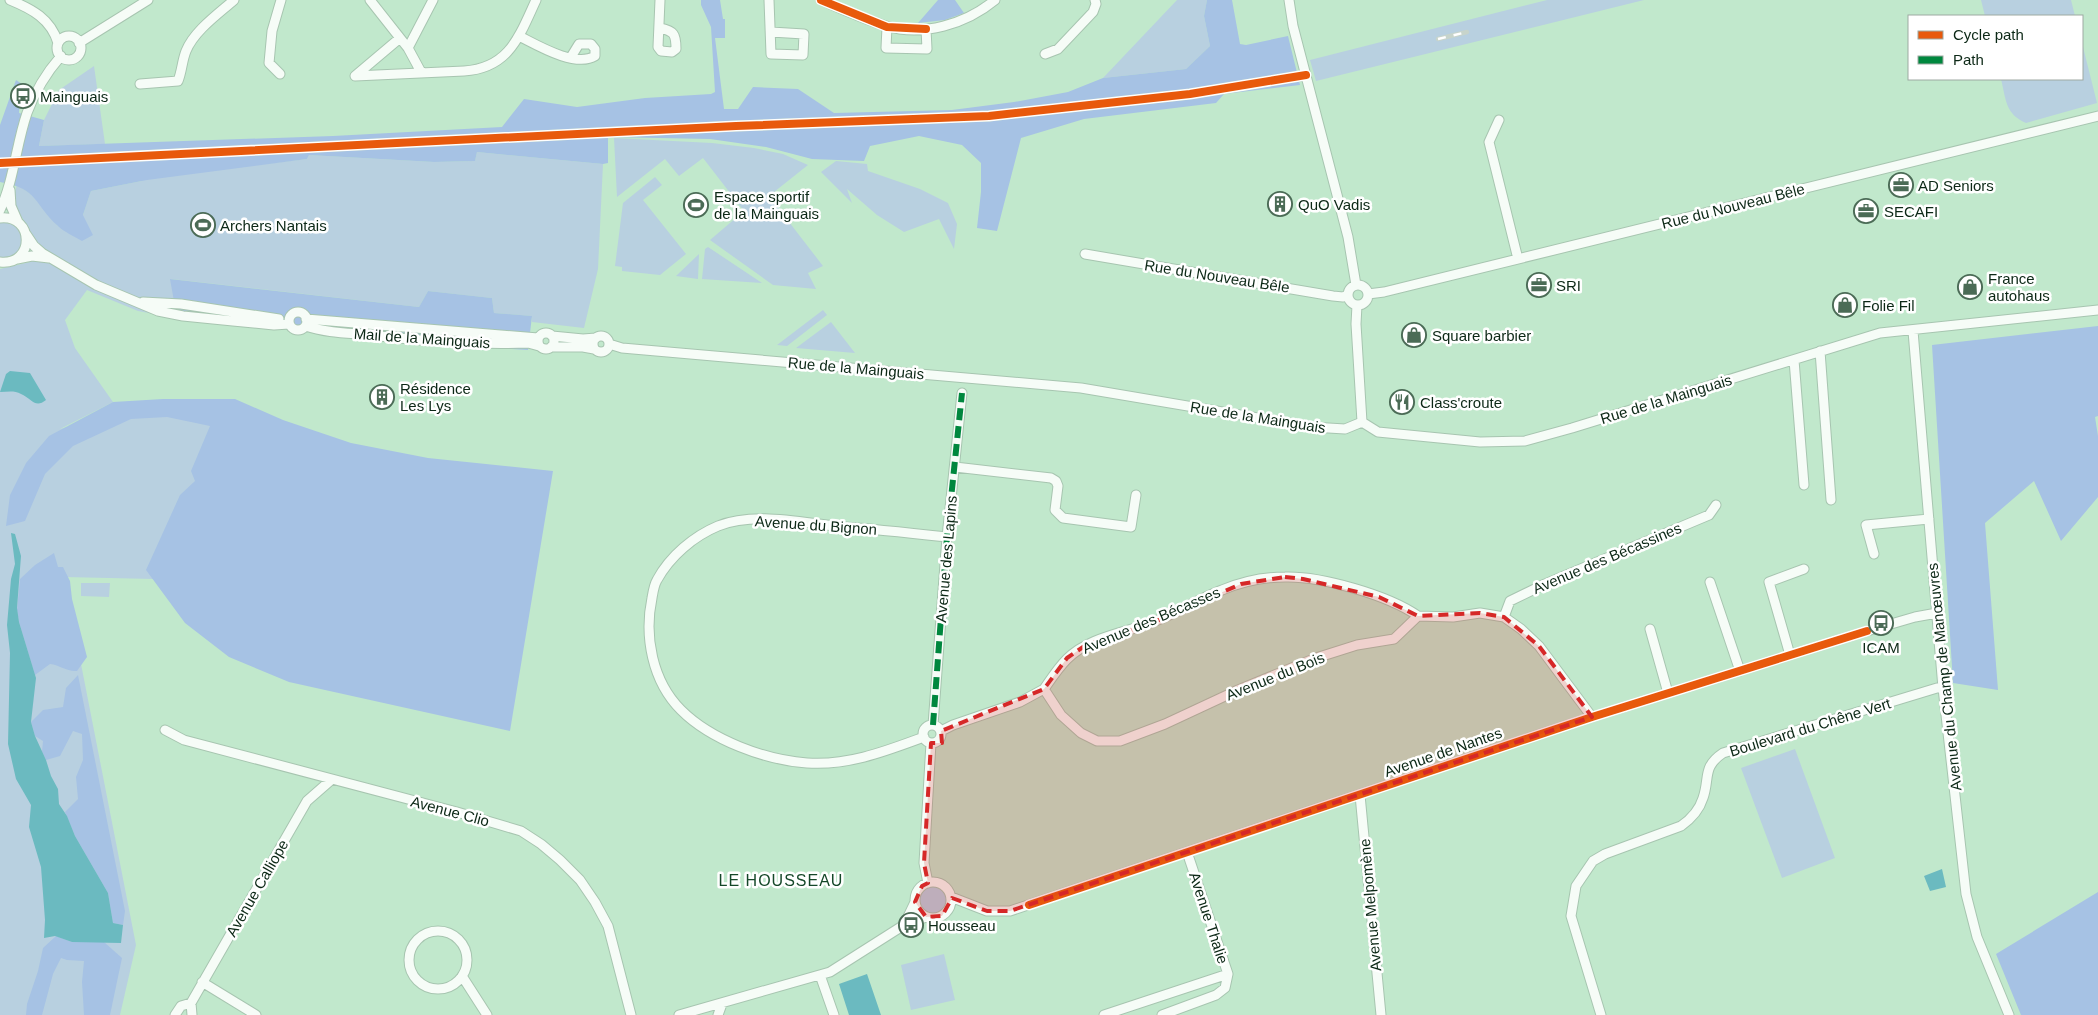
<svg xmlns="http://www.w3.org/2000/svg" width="2098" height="1015" font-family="Helvetica,sans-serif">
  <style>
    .green { fill: #b8d0e0 }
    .forest { fill: #a6c2e4 }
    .water { fill: #6bbac0 }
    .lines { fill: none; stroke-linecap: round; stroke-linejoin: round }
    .minor-casing { stroke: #a7c5b0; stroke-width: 11 }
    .minor { stroke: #f6fcf7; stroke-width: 9 }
    .rail-casing { stroke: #c7d4cb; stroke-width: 4.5 }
    .rail { stroke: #fff; stroke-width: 2.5; stroke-dasharray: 8; stroke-linecap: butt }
    .minor-bridge-casing { stroke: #a7c5b0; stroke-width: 11; stroke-linecap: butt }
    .minor-bridge { stroke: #f6fcf7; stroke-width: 9 }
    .quiet { stroke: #00873e; stroke-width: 6; stroke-dasharray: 12 6; stroke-linecap: butt }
    .cycleway-casing { stroke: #fff; stroke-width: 11 }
    .cycleway { stroke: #e8590c; stroke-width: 8 }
    .marked { fill: #d62828; fill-opacity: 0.2; stroke: #d62828; stroke-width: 4; stroke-dasharray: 10 6; stroke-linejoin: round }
    .labels { text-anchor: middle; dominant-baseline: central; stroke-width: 5; stroke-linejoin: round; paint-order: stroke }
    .poi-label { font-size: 15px; fill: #0c2816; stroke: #fff; text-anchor: start }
    .street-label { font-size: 15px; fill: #0c2816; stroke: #fff }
    .neighbourhood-label { font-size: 16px; letter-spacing: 1px; fill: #154829; stroke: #fff }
  </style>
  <rect width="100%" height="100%" fill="#c1e8cc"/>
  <!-- green -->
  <path class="green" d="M1177,0H1207L1204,16L1210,46L1186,69L1103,78Z
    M1547,0H1644L1316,81L1310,60Z
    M1981,0H2071L2075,16H1985Z
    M2082,43L2097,103L2026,123C2005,114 2006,99 2001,79H2082Z
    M94,66L105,144L39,146L44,120L59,90Z
    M614,138L712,143L754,148L783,154L808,165L769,196L823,266L808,273L816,289L773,285L710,240L744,211L703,158L679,176L665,159L617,197Z
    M477,152L603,164L598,269L584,328L532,322V316L494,313L492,298L428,291L419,307L171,279L177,318L138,311L87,290L65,320L75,348L113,402L60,429L112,415L232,412L154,579L64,577L136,945L120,1015H0V269L30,262L36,252C35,246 34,239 31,233C23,214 9,209 17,185L34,196L58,226L83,215L91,191L142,181L143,178L307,159L309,155L434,162L475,161Z
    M836,161L867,164L868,171L920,189L948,203L957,224L954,249L939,219L904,232L877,215L847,189L852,203L821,172Z
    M655,177L662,185L643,200L686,254L660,275L622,271V267L615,266L623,203Z
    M0,223C27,219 33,257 0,258Z
    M708,247L762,283L702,279L705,249Z
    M699,254L698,279L676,276Z
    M823,310L827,315L787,346L777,345Z
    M831,322L855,353L796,348Z
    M81,583H110L109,597L81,596Z
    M1795,749L1835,858L1782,878L1741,768Z
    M918 900a15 15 0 1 1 30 0a15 15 0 1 1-30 0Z
    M944,954L955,1000L911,1010L901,965Z"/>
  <!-- forest -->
  <path class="forest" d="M701,0H720L723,19H725V38H715L724,109H738L753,87L798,89L834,113L952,110L1014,102L1068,92L1103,78L1186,69L1210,46L1204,16L1207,0H1232L1240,44L1246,45L1288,36L1300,85L1224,94L1216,103L1084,119L1021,138L997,231L977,228L981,192V163L962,145L919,136L870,146L864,161L812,159L766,147L710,139L608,137V163L603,164L477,152L475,161L434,162L309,155L307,159L147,180L91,191L83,215L93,235L82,241C74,236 64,232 58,226C33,204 40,189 0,182V125L16,80L25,86L20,98L19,113L44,120L39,146L333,136L502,127L524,99L577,107L645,98L711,94L715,92L711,27L701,5Z
    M938,0H955L964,13L945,20L918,23Z
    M170,279L419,307L428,291L492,298L494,313L532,316L528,350L451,345L177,318Z
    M2098,326V416L2095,417L2098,436V497L2061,541L2034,481L1985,523L1998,690L1953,683L1932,345Z
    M163,399H235L283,420L351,443L428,458L553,471L510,731L289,682L229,657L185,623L146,570L180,495L195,481L191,471L210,426L167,417L131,419L73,446L45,474L25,521L6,526L10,495L26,463L49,436L113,402Z
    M54,553L58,567H63L70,581L72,599L87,657L77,671C67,672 60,665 50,664L35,675L19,622L17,610L20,579L35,565Z
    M78,675L125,911L123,925L113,923L108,893L75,836L65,812L78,799L76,777L83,760L82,734L73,731L60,756L46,760L42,752L43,741L35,736L31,722L43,710L63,707L66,688Z
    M2098,892V1015H2021L1996,954Z
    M56,936L72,942H104L122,958L110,1015H84L82,982L84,961L67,960L61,958L53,974L42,1015H26L27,1004L38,971L43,948Z"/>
  <!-- water -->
  <path class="water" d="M10,371L30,373L46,400C35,409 31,398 21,394C14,390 7,392 0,392L6,374Z
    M11,533L15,534L21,556L17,608L19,622L36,678L31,722L35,736L46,760L51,776L58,789L59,804L67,816L75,836L108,893L113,923L123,925L121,943L72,942L55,936L44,938L45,920L41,867L29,827L31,805L16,779L8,744L10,653L7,625L11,579L15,564Z
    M1942,869L1946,887L1930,891L1924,876Z
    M867,974L881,1015H849L839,984Z"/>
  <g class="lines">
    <defs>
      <path id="minor" d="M10,0C32,9 51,19 58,43
        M370,0L400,38
        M769,0L771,54L803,55L804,34L771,32
        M821,0C842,9 864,19 886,26C923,37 966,24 995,0
        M1289,0L1293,26L1348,237L1356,285
        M887,27L886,48L927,49L926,29
        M660,28C674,31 676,34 676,49L672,52L661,51L658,47L660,0
        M519,36C537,45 575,68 595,56V49L591,44H579L571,57
        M57 48a12 12 0 1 1 24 0a12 12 0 1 1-24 0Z
        M79,43L148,0
        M408,48L433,0
        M1045,54L1058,49L1093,12L1096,4L1095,0
        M421,72L408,48L400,38L355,76L464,71C509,68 519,37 536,0
        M280,74L269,63L272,31L281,0
        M140,84L178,81C182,71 182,61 186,51C194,31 218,14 234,0
        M1499,120L1489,142L1518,259
        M39,161L736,126L989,116L1190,94L1306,75
        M10,190L11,206L18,222
        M0,210C14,180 16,145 27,113C34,94 47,72 61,56
        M0,218C35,214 35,266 0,262
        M26,234L34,246L42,253L96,285L158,311L183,316L233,321L274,325L289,324
        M1085,254L1333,296L1343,297L1348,295
        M17,259L32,256L49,258
        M1348 295a10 10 0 1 1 20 0a10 10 0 1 1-20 0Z
        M1368,294L1384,292L2098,116
        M143,302L181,304L279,319
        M1357,305L1356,324L1362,422
        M289 321a9 9 0 1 1 18 0a9 9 0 1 1-18 0Z
        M306,319L538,338
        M306,326C326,333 349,333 370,335C423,341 475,345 528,343L539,346
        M1913,331L1943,688L1966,894L1977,937L2009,1015
        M538 341a8 8 0 1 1 16 0a8 8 0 1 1-16 0Z
        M552,336L583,339L596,338
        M593 344a8 8 0 1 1 16 0a8 8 0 1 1-16 0Z
        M609,344L622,348L1081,388L1312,427L1345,429L1362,422
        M551,347H583L594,349
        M1820,351L1831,500
        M1794,360L1804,485
        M1362,422L1378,432L1480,442L1525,441L1572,428L1880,333L2098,310
        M955,467L1051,478L1056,481L1058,486L1055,510L1063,518L1131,527L1136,495
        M1874,554L1866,525L1929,519
        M1710,582L1740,671
        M1504,617L1510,601L1545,584L1709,515L1716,505
        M1650,629L1668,693
        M1790,655L1769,582L1804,569
        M1044,689C1051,679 1058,668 1067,659C1089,637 1125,633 1153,622C1177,613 1198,599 1222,590C1241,582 1264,577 1285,577C1321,576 1388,595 1418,616
        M933,725L947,537L962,393
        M923 734a9 9 0 1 1 18 0a9 9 0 1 1-18 0Z
        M165,730L184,740L457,812L521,831L541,844L560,860L580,880L595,902L608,926L631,1015
        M941,731L953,725L1020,702L1044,689L1061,715L1081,733L1097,741H1120L1165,724L1238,690L1316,658L1357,645L1394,639L1418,616L1453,617L1480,613L1504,617L1521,629L1539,646L1592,717
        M924,737C886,751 848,766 807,763C765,760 711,740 681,710C652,681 644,636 652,598C653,592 654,585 657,580C670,556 694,536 718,526C753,512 798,522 835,526C872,529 910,533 947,537
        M1360,795L1381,1015
        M915 900a18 18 0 1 1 36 0a18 18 0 1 1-36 0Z
        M928,883L924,863L931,743
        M951,897L987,911H1010L1592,717L1867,631L1915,617L1937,613
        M904,925L915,902
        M409 960a29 29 0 1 1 58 0a29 29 0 1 1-58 0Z
        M820,975L834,1015
        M462,976L487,1015
        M202,982L256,1015
        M175,1015L181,1006L191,1003
        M192,1015L191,1003L307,801L331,780
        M679,1015L830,972L904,925L926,917
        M718,1015L722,1004
        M1104,1015L1228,974L1187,852
        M1162,1015L1216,995L1225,988L1228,974
        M1601,1015L1571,916L1576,886L1593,861L1605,854L1681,826C1691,819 1699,811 1703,798C1710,778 1702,767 1723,753L1937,688H1943"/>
    </defs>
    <!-- minor casing -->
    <use href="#minor" class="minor-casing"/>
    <!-- minor -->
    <use href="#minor" class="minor"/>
    <defs>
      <path id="rail" d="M1438,39L1467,32"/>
    </defs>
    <!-- rail casing -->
    <use href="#rail" class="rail-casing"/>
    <!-- rail -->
    <use href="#rail" class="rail"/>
    <defs>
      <path id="minor-bridge" d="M3,163L39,161"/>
    </defs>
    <!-- minor-bridge casing -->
    <use href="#minor-bridge" class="minor-bridge-casing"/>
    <!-- minor-bridge -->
    <use href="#minor-bridge" class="minor-bridge"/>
    <!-- quiet -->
    <path class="quiet" d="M933,725L947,537L962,393"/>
    <defs>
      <path id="cycleway" d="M821,0L887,27L926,29
        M0,163L736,126L989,116L1190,94L1306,75
        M1029,905L1592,717L1867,631"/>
    </defs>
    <!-- cycleway casing -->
    <use href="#cycleway" class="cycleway-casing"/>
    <!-- cycleway -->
    <use href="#cycleway" class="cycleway"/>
  </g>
  <!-- marked area -->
  <path class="marked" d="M1285,577L1303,579L1379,597L1418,616L1480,613L1504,617L1539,646L1592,717L1010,911H987L952,898L942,916L926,917L915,902L922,886L928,883L924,863L931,743H942L941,731L1044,689L1067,658L1086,645L1154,622L1241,584Z"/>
  <!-- icons -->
  <defs>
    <symbol id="bus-ring" viewBox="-11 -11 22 22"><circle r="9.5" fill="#fff" stroke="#4b6b56" stroke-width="1.5"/><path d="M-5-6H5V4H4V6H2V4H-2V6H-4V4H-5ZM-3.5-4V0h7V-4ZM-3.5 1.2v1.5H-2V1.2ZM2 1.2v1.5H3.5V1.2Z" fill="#4b6b56"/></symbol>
    <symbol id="office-ring" viewBox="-11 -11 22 22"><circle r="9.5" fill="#fff" stroke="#4b6b56" stroke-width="1.5"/><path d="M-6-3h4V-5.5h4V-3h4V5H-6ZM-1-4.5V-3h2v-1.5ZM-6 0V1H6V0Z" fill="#4b6b56"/></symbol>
    <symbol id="building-ring" viewBox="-11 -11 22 22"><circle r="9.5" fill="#fff" stroke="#4b6b56" stroke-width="1.5"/><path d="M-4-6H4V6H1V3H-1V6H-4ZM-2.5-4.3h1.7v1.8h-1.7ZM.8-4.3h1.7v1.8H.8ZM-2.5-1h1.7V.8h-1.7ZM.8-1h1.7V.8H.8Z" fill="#4b6b56"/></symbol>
    <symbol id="stadium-ring" viewBox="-11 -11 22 22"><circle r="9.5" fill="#fff" stroke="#4b6b56" stroke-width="1.5"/><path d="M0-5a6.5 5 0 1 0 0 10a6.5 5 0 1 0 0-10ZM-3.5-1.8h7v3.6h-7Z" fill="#4b6b56"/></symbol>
    <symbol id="shop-ring" viewBox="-11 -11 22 22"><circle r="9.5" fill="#fff" stroke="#4b6b56" stroke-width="1.5"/><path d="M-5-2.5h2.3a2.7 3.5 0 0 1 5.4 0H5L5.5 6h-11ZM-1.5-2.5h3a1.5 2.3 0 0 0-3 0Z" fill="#4b6b56"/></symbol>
    <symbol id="restaurant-ring" viewBox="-11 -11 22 22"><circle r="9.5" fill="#fff" stroke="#4b6b56" stroke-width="1.5"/><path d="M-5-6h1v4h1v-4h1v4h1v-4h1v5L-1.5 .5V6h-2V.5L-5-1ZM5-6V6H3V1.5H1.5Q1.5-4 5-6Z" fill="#4b6b56"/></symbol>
  </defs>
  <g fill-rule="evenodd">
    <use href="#bus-ring" x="9" y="82" width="28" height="28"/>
    <use href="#office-ring" x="1887" y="171" width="28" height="28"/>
    <use href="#building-ring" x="1266" y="190" width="28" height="28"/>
    <use href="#stadium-ring" x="682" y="191" width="28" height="28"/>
    <use href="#office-ring" x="1852" y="197" width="28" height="28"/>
    <use href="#stadium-ring" x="189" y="211" width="28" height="28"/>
    <use href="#office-ring" x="1525" y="271" width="28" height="28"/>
    <use href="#shop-ring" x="1956" y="273" width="28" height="28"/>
    <use href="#shop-ring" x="1831" y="291" width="28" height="28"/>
    <use href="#shop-ring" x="1400" y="321" width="28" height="28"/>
    <use href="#building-ring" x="368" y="383" width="28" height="28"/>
    <use href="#restaurant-ring" x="1388" y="388" width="28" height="28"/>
    <use href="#bus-ring" x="1867" y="609" width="28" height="28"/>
    <use href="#bus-ring" x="897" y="911" width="28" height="28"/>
  </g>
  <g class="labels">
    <!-- poi labels -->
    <g class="poi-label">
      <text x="40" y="96">Mainguais</text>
      <text x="1918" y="185">AD Seniors</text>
      <text x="714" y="196">Espace sportif<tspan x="714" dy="17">de la Mainguais</tspan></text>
      <text x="1298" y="204">QuO Vadis</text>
      <text x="1884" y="211">SECAFI</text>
      <text x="220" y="225">Archers Nantais</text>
      <text x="1988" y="278">France<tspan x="1988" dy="17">autohaus</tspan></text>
      <text x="1556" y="285">SRI</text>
      <text x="1862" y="305">Folie Fil</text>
      <text x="1432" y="335">Square barbier</text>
      <text x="400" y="388">Résidence<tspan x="400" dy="17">Les Lys</tspan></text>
      <text x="1420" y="402">Class'croute</text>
      <text x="1881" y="647" text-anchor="middle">ICAM</text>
      <text x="928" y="925">Housseau</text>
    </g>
    <!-- street labels -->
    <g class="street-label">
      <text transform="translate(1733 206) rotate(-14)">Rue du Nouveau Bêle</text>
      <text transform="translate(1217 276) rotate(9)">Rue du Nouveau Bêle</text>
      <text transform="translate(422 338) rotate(4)">Mail de la Mainguais</text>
      <text transform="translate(856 368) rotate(5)">Rue de la Mainguais</text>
      <text transform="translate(1666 399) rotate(-17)">Rue de la Mainguais</text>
      <text transform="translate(1258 417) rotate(9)">Rue de la Mainguais</text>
      <text transform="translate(816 525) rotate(4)">Avenue du Bignon</text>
      <text transform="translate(1607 558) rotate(-23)">Avenue des Bécassines</text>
      <text transform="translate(946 559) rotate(-85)">Avenue des Lapins</text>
      <text transform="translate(1151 620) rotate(-23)">Avenue des Bécasses</text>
      <text transform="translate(1275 676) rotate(-22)">Avenue du Bois</text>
      <text transform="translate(1944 677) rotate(-96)">Avenue du Champ de Manœuvres</text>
      <text transform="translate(1810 727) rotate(-17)">Boulevard du Chêne Vert</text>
      <text transform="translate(1443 752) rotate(-19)">Avenue de Nantes</text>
      <text transform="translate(450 811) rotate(15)">Avenue Clio</text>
      <text transform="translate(257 888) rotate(-60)">Avenue Calliope</text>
      <text transform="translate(1370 905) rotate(-95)">Avenue Melpomène</text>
      <text transform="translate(1209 918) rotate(72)">Avenue Thalie</text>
    </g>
    <!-- neighbourhood labels -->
    <g class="neighbourhood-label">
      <text x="781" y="880">LE HOUSSEAU</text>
    </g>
  </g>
  <!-- legend -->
  <rect x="1908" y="15" width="175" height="65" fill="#ffffff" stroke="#9ea9a2"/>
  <rect x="1918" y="31" width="25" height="8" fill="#e8590c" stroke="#9ea9a2"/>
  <text x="1953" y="40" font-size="15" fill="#0c2816">Cycle path</text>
  <rect x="1918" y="56" width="25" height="8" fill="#00873e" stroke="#9ea9a2"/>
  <text x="1953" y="65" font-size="15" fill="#0c2816">Path</text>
</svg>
